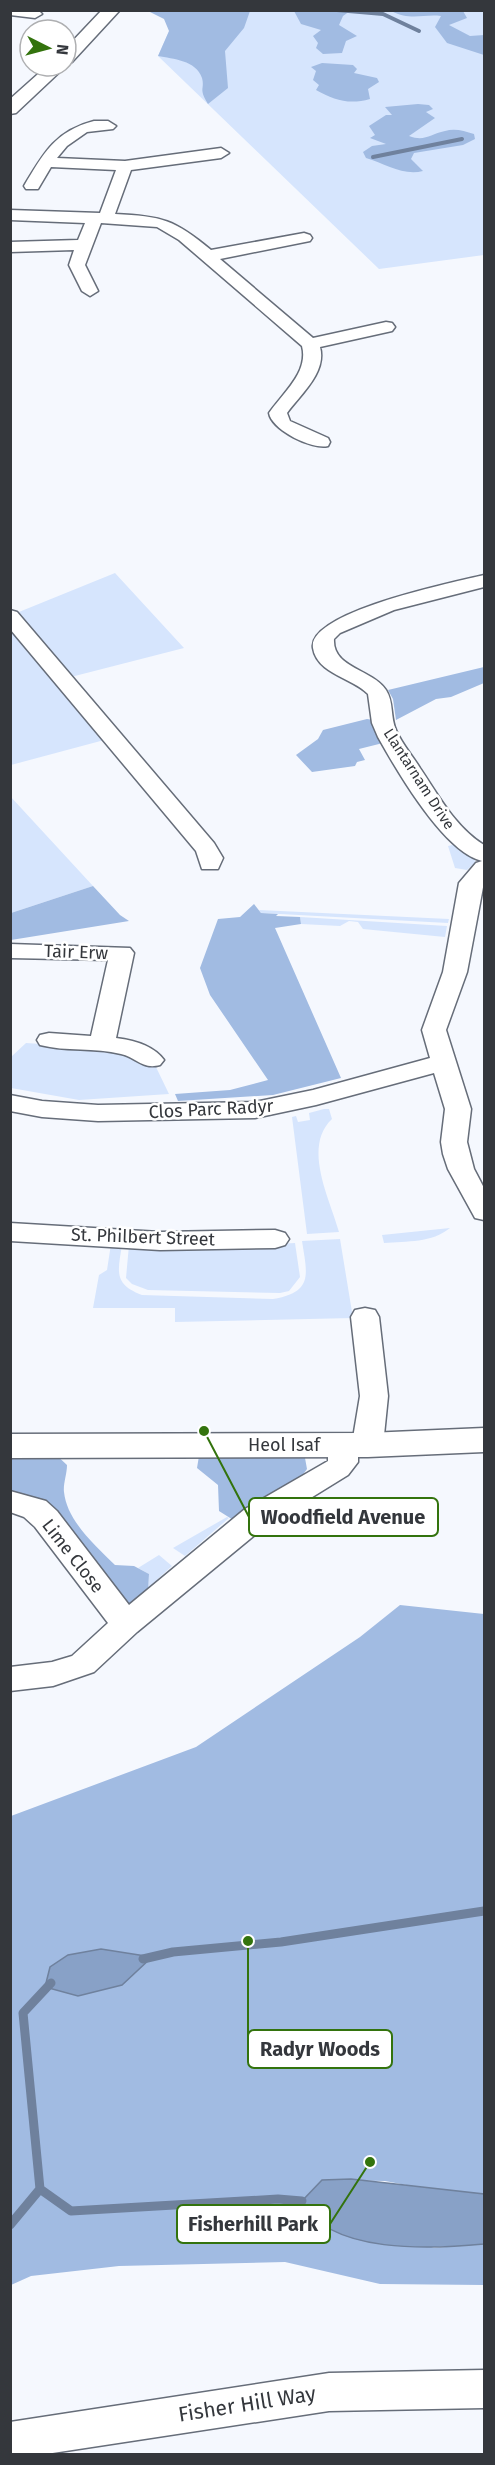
<svg xmlns="http://www.w3.org/2000/svg" width="495" height="2465" font-family="'Fira Sans',sans-serif">
  <style>
    .green { fill: #d6e5fd }
    .forest { fill: #a1bbe2 }
    .water { fill: #88a1c7; stroke: #6f819d; stroke-width: 1.5 }
    .lines { fill: none; stroke-linecap: round; stroke-linejoin: round }
    .stream-far1 { stroke: #6f819d; stroke-width: 4 }
    .stream { stroke: #6f819d; stroke-width: 9 }
    .street-casing { stroke: #666d79; stroke-width: 3 }
    .secondary-casing { stroke: #666d79; stroke-width: 3 }
    .primary-casing { stroke: #666d79; stroke-width: 3 }
    .street { fill: #fff; fill-rule: evenodd }
    .secondary { fill: #fff; fill-rule: evenodd }
    .primary { fill: #fff; fill-rule: evenodd }
    .labels { text-anchor: middle; dominant-baseline: central; stroke-width: 5; stroke-linejoin: round; paint-order: stroke }
    .far-street-label { font-size: 15px; fill: #34373c; stroke: #fff }
    .street-label { font-size: 18px; fill: #34373c; stroke: #fff }
    .near-street-label { font-size: 21px; fill: #34373c; stroke: #fff }
    .leader { fill: none; stroke: #33730d; stroke-width: 2 }
    .callout-dot { fill: #33730d; stroke: #fff; stroke-width: 2 }
    .callout { fill: #fff; stroke: #33730d; stroke-width: 2 }
    .callout-label { font-size: 20px; text-anchor: middle; font-weight: bold; fill: #34373c }
  </style>
  <rect width="100%" height="100%" fill="#f5f8fe"/>
  <!-- green -->
  <path class="green" d="M178,11H484V255L379,269L158,56Z
    M115,573L184,648L67,678L14,614Z
    M11,623L108,739L11,765Z
    M10,796L93,886L11,913Z
    M456,844L475,858V863L467,870L455,868L448,846Z
    M259,910L449,919L448,923L261,913Z
    M300,917L447,926L445,937L363,929L358,922L349,921L340,926L301,924Z
    M26,1043L130,1050L155,1065L169,1094L79,1100L11,1088V1057Z
    M324,1109H329L332,1119C302,1147 330,1199 339,1232L307,1234L292,1117L296,1116L298,1122L310,1120L309,1113Z
    M450,1228C432,1243 407,1241 384,1243L382,1235Z
    M340,1239L353,1318L175,1322V1308H93L99,1275L107,1270L111,1244L122,1245C118,1271 113,1284 142,1295L273,1299C314,1292 307,1274 302,1241Z
    M295,1243L300,1277L289,1291L280,1293L148,1290L132,1284L126,1278L129,1245L191,1248Z
    M227,1517L229,1518L185,1556L173,1548Z
    M159,1555L172,1566L148,1588L149,1574L138,1568Z"/>
  <!-- forest -->
  <path class="forest" d="M148,11H250L244,28L225,51L228,88L208,104C198,88 205,90 202,78C196,60 173,59 158,56L169,31L164,19Z
    M294,11H350L343,16L339,25L357,36L346,41L342,53L323,54L316,48L318,43L313,36L321,30L301,24Z
    M391,11H463L467,18L449,25L470,36L484,35V55L447,43L435,27L441,16C422,14 411,21 391,11Z
    M322,63L353,65L357,69L354,73L377,78L379,82L368,89L370,99C349,105 334,100 316,90L319,85L313,80L316,71L311,67Z
    M418,104L429,105L433,109L426,112L435,118L409,136C425,142 430,134 445,131C455,128 464,131 474,134L475,139L463,145L414,153L411,159L423,171C403,176 386,164 366,158L363,152L372,146L386,144L370,138L375,135L369,126L386,115H392L385,107Z
    M484,667V683L451,697L436,699L396,720L393,699L388,690Z
    M367,719L374,720L387,742L359,749L365,760L357,762L355,766L312,772L296,755L318,739L323,730Z
    M93,886L120,915L129,921L11,940V913Z
    M254,904L261,913L278,914L276,916L300,917L301,924L275,928L341,1078L273,1095L178,1101L175,1094L230,1090L268,1080L210,995L200,968L218,919L240,917Z
    M53,1452L67,1465C67,1474 63,1484 64,1492C67,1521 95,1545 115,1565L134,1566L149,1574L148,1591L127,1605H94L79,1587L35,1499L11,1491L10,1453Z
    M299,1453L305,1458L307,1469L294,1487L238,1523L219,1511L218,1485L197,1468L199,1456Z
    M400,1605L484,1614V2194L428,2189L385,2181L322,2180L302,2201L434,2248L484,2244V2285L380,2284L285,2262L119,2266L31,2276L11,2285V1816L196,1747L360,1637Z"/>
  <!-- water -->
  <path class="water" d="M101,1949L152,1957L122,1985L78,1996L45,1987L50,1967L68,1955Z
    M351,2179L484,2194V2244C434,2249 328,2255 302,2201L322,2180Z"/>
  <g class="lines">
    <!-- stream-far1 -->
    <path class="stream-far1" d="M337,10L383,14L419,31
      M373,157L462,139"/>
    <!-- stream -->
    <path class="stream" d="M143,1959L173,1952L281,1942L484,1911
      M51,1983L23,2013L40,2189L71,2211L278,2199L302,2201
      M10,2225L40,2189"/>
    <defs>
      <path id="street" d="M10,10H38L42,14L35,18L10,15Z
        M94,121H108L116,126L113,129L87,132L67,146L57,158L125,161L221,148L229,153L221,158L131,170L115,214C162,216 175,220 211,250L304,233L310,235L312,238L310,241L220,259L313,338L386,322L392,323L395,327L392,331L320,347C327,372 301,394 287,413L290,421L328,438L330,442L328,446C312,450 272,430 269,413C283,393 309,372 302,346L179,240L157,227L101,223L85,265L98,291L90,296L82,291L69,265L74,250L10,252V242L78,240L85,223L10,220V210L100,213L116,170L51,167L38,189H26L24,186C43,154 55,131 94,121Z
        M484,575V587L394,610L340,633L334,639C332,668 372,669 386,690C394,702 390,717 396,730C402,744 412,755 420,768C439,796 455,827 484,845V882L467,972L446,1030L471,1109L467,1142L474,1169L484,1188V1220L475,1218L448,1169L443,1154L441,1142L445,1109L434,1073L316,1105L255,1118L98,1121L42,1117L10,1111V1095L42,1101L98,1105L255,1102L313,1090L430,1058L422,1030L443,972L459,883L476,863L482,861C444,852 397,771 378,737L372,723L368,694C353,678 317,674 313,648C307,612 455,582 484,575Z
        M10,610L17,612L214,843L223,858L218,869H202L196,851L10,629Z
        M10,944L130,948L134,953L116,1038C133,1040 153,1045 164,1060L160,1065C142,1070 136,1057 121,1054C95,1047 66,1052 40,1045L37,1040L40,1035L49,1033L91,1036L108,960L10,958Z
        M10,1223L160,1232L275,1230L285,1233L289,1239L285,1245L275,1248L160,1250L10,1241Z
        M365,1308L375,1310L379,1317L388,1396L383,1445L378,1452L368,1455L358,1452V1462L348,1475L267,1525L137,1632L94,1672L53,1686L10,1691V1667L52,1662L72,1656L108,1623L35,1527L24,1517L10,1512V1491L46,1501L57,1511L129,1605L245,1509L328,1461V1445L333,1438L343,1435L353,1438L360,1396L351,1317L355,1310Z
        M484,2370V2408L329,2411L46,2454H10V2422L329,2373Z"/>
      <path id="secondary" d="M484,1428V1452L368,1457L10,1458V1434L368,1433Z"/>
      <path id="primary" d="M102,10H120L72,62L66,63V48Z
        M47,66H66L16,113L10,114V99Z"/>
    </defs>
    <!-- street casing -->
    <use href="#street" class="street-casing"/>
    <!-- secondary casing -->
    <use href="#secondary" class="secondary-casing"/>
    <!-- primary casing -->
    <use href="#primary" class="primary-casing"/>
    <!-- street -->
    <use href="#street" class="street"/>
    <!-- secondary -->
    <use href="#secondary" class="secondary"/>
    <!-- primary -->
    <use href="#primary" class="primary"/>
  </g>
  <g class="labels">
    <!-- far-street labels -->
    <g class="far-street-label">
      <text transform="translate(419 779) rotate(57)">Llantarnam Drive</text>
    </g>
    <!-- street labels -->
    <g class="street-label">
      <text transform="translate(76 952) rotate(2)">Tair Erw</text>
      <text transform="translate(211 1109) rotate(-3)">Clos Parc Radyr</text>
      <text transform="translate(143 1237) rotate(2)">St. Philbert Street</text>
      <text x="284" y="1445">Heol Isaf</text>
      <text transform="translate(73 1556) rotate(52)">Lime Close</text>
    </g>
    <!-- near-street labels -->
    <g class="near-street-label">
      <text transform="translate(247 2404) rotate(-9)">Fisher Hill Way</text>
    </g>
  </g>
  <!-- callouts -->
  <path class="leader" d="M204 1431L249 1517M248 1941L248 2049M370 2162L330 2224"/>
  <g class="callout-dot">
    <circle cx="204" cy="1431" r="6"/>
    <circle cx="248" cy="1941" r="6"/>
    <circle cx="370" cy="2162" r="6"/>
  </g>
  <g class="callout">
    <rect x="249" y="1498" width="189" height="38" rx="6"/>
    <rect x="248" y="2030" width="144" height="38" rx="6"/>
    <rect x="177" y="2205" width="153" height="38" rx="6"/>
  </g>
  <g class="callout-label">
    <text x="343" y="1524">Woodfield Avenue</text>
    <text x="320" y="2056">Radyr Woods</text>
    <text x="253" y="2231">Fisherhill Park</text>
  </g>
  <!-- border -->
  <rect width="495" height="2465" fill="none" stroke="#34373c" stroke-width="24"/>
  <!-- north arrow -->
  <g transform="translate(48 48) rotate(96)"><circle r="28" fill="#ffffff" stroke="#aeafb1" stroke-width="1.5"/>
  <path d="M0-4.5L10 22L0 15L-10 22Z" fill="#33730d"/>
  <text y="-9" font-size="16" font-weight="bold" text-anchor="middle" fill="#34373c">N</text>
  </g>
</svg>
